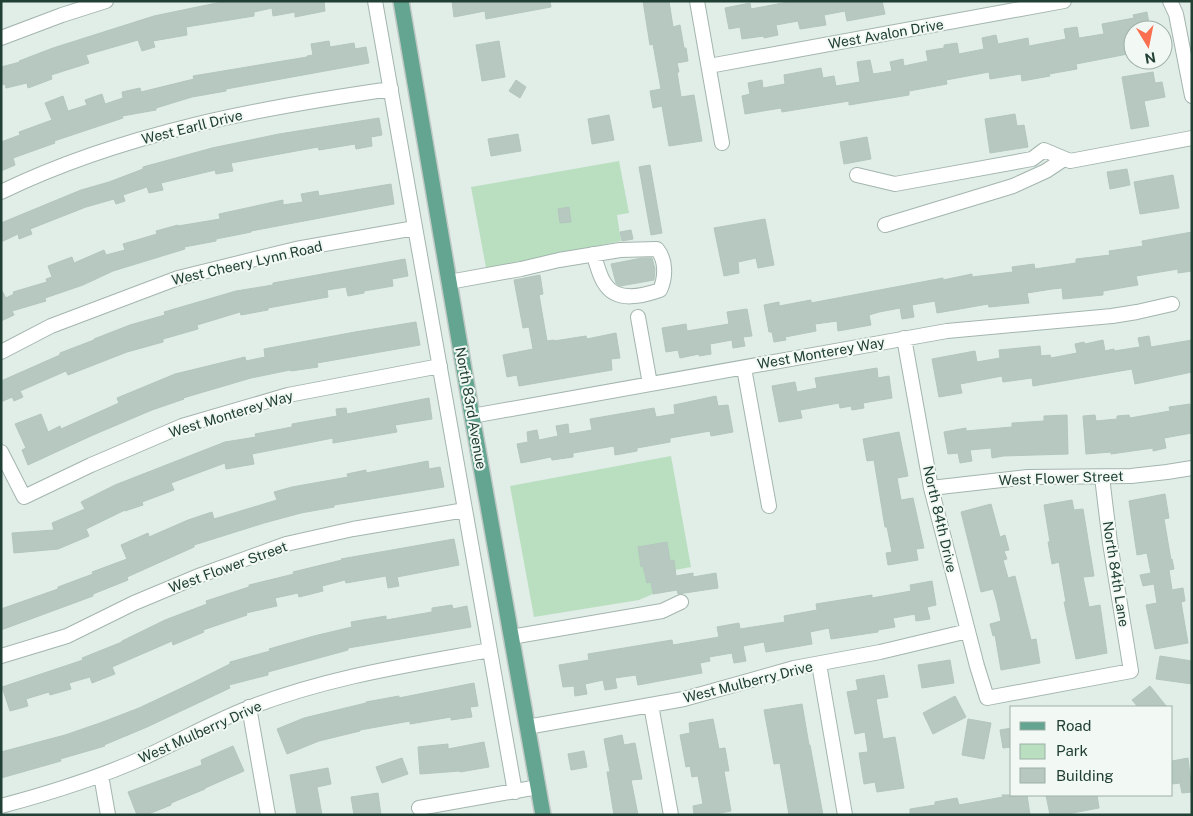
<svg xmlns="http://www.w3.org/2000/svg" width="1193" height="816" font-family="'Public Sans',sans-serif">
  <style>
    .green { fill: #b9dfc0 }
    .building { fill: #b6c8c0; stroke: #b3c7bd }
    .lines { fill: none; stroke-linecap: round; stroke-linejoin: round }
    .minor-casing { stroke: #a3b5ae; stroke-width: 16 }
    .major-casing { stroke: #c1c9c6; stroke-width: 18 }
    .minor { stroke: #fff; stroke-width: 14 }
    .major { stroke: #63a590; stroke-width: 15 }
    .labels { text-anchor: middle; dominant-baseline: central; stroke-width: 4; stroke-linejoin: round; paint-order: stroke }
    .street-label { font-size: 14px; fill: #203f35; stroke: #f2f9f5 }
  </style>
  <rect width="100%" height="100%" fill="#e1ede7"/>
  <!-- green -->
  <path class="green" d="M619,161L629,213L617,215L621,241L557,254L487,273L471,187Z
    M671,456L691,567L675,570L674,560L670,561L667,542L638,547L641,567L643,566L647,583L651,582L653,594L639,600L534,617L510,486Z"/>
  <!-- building -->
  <path class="building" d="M226,1H324L325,11L295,17V12L273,16L272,8L254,12V16L186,27L187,35L153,41L155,47L142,51L138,40L86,55L89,63L51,75L52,79L28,88L27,83L6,88L5,84L1,85V67L20,62L19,61L53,48L154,16Z
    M452,1H550L551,7L486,19L485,11L454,17Z
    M643,1H669L673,27L680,25L684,48H686L688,61L677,63L679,72H677L681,97L694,95L702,141L669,146L662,106L653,108L650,91L661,89L653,44L650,45Z
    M793,1H882L885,14L847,21L845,11L824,15L826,25L800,29L798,21L776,25L778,35L764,38V36L742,39L740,27L729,29L725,8L750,3L751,9Z
    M1147,12L1150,30H1133V53L1076,64L1077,69L1049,74L1050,76L1022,81L1021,74L990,79L989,72L946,80L947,84L909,91V95L849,105V101L782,112L781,108L745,114L742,96L750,94L748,83L762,80L763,88L785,84L784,75L821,68L823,78L834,76L836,86L860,82L857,62L870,60L873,74L892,71L890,62L903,59L904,66L928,61L926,51L944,48V45L957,43L959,54L984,49L982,38L996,35L998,44L1028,38L1029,46L1066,39L1064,29L1077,27L1079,38L1104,34L1102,24L1134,18L1133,15Z
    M329,41L330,47L354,43L355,49L366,47L369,63L226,89V91L192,97L156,108V110L122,116L123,118L54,141L55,143L13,158L15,165L1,171V142L20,135L19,132L52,120L45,103L63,96L68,111L87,105L85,100L102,94L105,104L123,98L122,92L140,88L141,92L194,79L193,76L307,57V56L313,55L311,44Z
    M499,41L505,77L482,81L476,45Z
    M1153,72L1155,83L1162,82L1165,97L1144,101L1149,126L1131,129L1122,77Z
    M516,80L526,87L520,98L509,91Z
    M1015,114L1017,126L1024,125L1028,147L990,153L985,119Z
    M609,115L614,140L592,144L588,119Z
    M379,118L382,135L371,137L372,146L356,149L355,144L319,150L318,147L231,163L233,171L216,174L215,170L161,183L163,190L149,193L147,187L123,195L125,201L116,204L114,199L86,207L30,229L32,234L19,239L18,234L1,242V223L81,190L109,182L143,169V167L212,148L279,134Z
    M518,134L521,151L491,156L488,139Z
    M867,137L871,159L844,164L840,142Z
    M650,165L662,233L651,235L639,167Z
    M1127,169L1130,185L1110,189L1107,172Z
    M1173,175L1179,208L1140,214L1134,182Z
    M391,184L394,204L251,231V232L216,239V241L184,247L185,249L113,271L83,285L45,298L46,301L12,311L14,315L1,321V289L6,298L14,294L13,292L47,282L46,279L52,277L48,266L72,257L74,263L104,250L106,255L125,250L123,244L157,234L156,231L178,225V226L220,219L219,214L283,200V205L303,202L301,194L318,191L319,196Z
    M569,207L571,222L560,223L558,209Z
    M765,219L774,265L758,268L756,258L738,262L739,273L724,276L714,228Z
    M631,230L633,239L622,241L620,232Z
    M1192,232V271L1178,273V269L1136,276L1138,285L1103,291V295L1063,299L1062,288L1052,289L1027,293L1029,303L989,307L988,304L937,313L935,301L912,305L914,317L902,319L900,308L879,312L869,315L871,325L838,331L837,321L815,324L816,331L785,337L786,340L774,342L772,332H769L764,305L779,302V306L811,300V303L943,278V280L972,274V277L1013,272L1012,267L1034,264L1035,269L1076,263V259L1110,255L1109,251L1143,246L1142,241Z
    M642,258H652L655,269L654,280L620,286L616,283L611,264Z
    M405,259L408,276L392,279L393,286L364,291V293L348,296L346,287L327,290L328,297L268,308V310L241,315L240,312L197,325L198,329L163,339V342L127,352L68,375L66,371L20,391L23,397L14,401L12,397L1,402V381L60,355V353L94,340V339L130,325L165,315L164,312L236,291L273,285V283Z
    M540,275L543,294L539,295L547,341L554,340V341L586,336L587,339L616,333L620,358L611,359L612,370L519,386L517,375L507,377L503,355L533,349L529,327L523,328L514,280Z
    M747,309L752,336L743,337L745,346L733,348L732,340L710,344L711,354L699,356V354L680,358L678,350L666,352L662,328L686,324L687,331L729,324L727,312Z
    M416,322L420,345L317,363L318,367L291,371L290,370L251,378L183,398L184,399L152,410L93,435L28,465L22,450L26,448L15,424L41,414L48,432L60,426L61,429L119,403L117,398L175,374L245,357L246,361L265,357L264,349L355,332Z
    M1149,336L1151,347L1192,340V372L1135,384L1132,369L1033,386L1032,378L1003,382L1002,376L960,384L962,393L939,397L932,359L975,351L977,362L1000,358L999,350L1040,346L1041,356L1050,355L1051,358L1077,353L1075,344L1084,342L1085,344L1103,340L1105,351L1114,349V351L1140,347L1138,338Z
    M877,368L878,378L889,376L892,398L863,403L864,408L852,410L851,406L840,408L839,403L800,410L802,418L779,422L772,386L795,382L797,392L817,388L815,378Z
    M716,396L718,406L728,405L733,432L711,436L710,431L670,438V442L637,448V451L615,455L614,446L573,453V457L552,460L551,457L521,463L517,444L528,442L527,432L537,430L539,440L558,436L556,426L568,424L569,434L592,430L590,419L654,408L656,417L675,414L674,405Z
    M429,398L432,419L395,425L397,432L333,443V438L252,454L254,464L226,469L225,463L171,483L174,490L142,502L143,505L125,511V510L86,529L89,536L58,549L14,553L12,533L54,530L52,523L85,509L81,502L115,485L225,442L256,437L255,434L292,427V424L337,416L336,409L346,408L347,414Z
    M1190,404L1192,433L1164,438L1166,448L1153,451V448L1111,454V452L1086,454L1083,416L1095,415L1096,421L1117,419V416L1129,415L1130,418L1170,411L1169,407Z
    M1067,415L1068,454L1003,456L992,458L991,448L970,450L972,461L960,463L958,453L948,454L944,432L966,428V431L1012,427V423L1044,421V416Z
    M899,432L908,476L897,478L901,500L913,498L924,548L916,549L918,560L888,565L886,553L892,552L887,527H885L874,460L867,461L863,439Z
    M428,461L429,469L440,467L444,487L334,505V507L301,513L264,523L194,545V547L127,577L128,580L93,594V596L1,630V609L58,589V587L93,574L92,572L127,559L121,545L148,533L149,537L188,520L212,512L214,519L277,500L274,492L292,487L348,477L347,474L366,470V473Z
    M1165,494L1169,518L1164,519L1171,560L1172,559L1174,569L1169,570L1172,590L1183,588L1185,601L1181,602L1188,643L1155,649L1146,605L1157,603L1154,584L1143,586L1140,575L1151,573L1147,553L1137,555L1129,501Z
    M1072,500L1074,510L1083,509L1094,576L1083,577L1089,607L1100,605L1107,653L1076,659L1064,602H1066L1059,562L1052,564L1048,542H1050L1044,505Z
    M991,504L1000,537L1005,535L1009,550L1004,551L1007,559L1003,560L1008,578L1015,576L1031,640L1036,639L1040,663L1001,670L995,635L993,636L990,624L1001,621L997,603L993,589L981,592L961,512Z
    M454,539L459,565L397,577L399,586L388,588L386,576L346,583L345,580L322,586L323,591L299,597L298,593L275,598L277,606L246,613L247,615L203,630L204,632L173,645L172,641L112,667L115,674L92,683L90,677L69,683L71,689L50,695L49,692L26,699L28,706L10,711L2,687L83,660L82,658L122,642V641L165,620L207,604L206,601L249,587V585L294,574L293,572L342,560L341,559Z
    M667,542L670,561L674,560L676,576L693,573V577L716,573L718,588L678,594L677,590L653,594L651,582L647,583L643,566L641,567L638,547Z
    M932,581L936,605L927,607L930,619L916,621L915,614L893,618L895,627L878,630V632L831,639L829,628L810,632L812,644L766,652L764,642L743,646L746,661L734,663L732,653L709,657L710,661L700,663L702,673L638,685L636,675L615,678L617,688L605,690L603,680L585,684L587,694L575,696L574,686L563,687L559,665L589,660L588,654L672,640L673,645L719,637L717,627L739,623L740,629L785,622L784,616L817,610L816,604L872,595V598L911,591L910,585Z
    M452,605L453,609L467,606L471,627L348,648V650L268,672V675L229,685L230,688L147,727L104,745L105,746L60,759L61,761L1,778V752L65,735L100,723L139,708L190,684L230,664V662L270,651L269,649L314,636L352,627L351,622L386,616V620L432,612V608Z
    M1160,656L1192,661V684L1156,679Z
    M950,660L954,683L922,688L918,665Z
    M884,675L888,697L876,699L883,739L895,737L904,788L877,792L875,782L864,784L859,753L868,752L865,732L855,734L847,692L858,690L856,680Z
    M474,683L478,706L470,707L472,717L451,720V717L410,724V721L360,730V731L319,741L287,754L277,729L304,718L366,703V702L399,696V698Z
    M1150,686L1167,707H1138L1132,700Z
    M955,696L966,717L933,734L923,713Z
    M802,704L809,745H810L823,815H789L780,763L774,764L764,710Z
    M713,719L719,749L725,748L729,771H724L731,811L710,815H694L693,806L703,804L698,776L692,777L690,766L686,767L680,735L690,733L689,723Z
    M968,719L991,723L984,759L962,755Z
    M1012,728V747L1003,748L1000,730Z
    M622,735L624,745L635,743L642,779L631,780L638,815H614L607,772H610L604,739Z
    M484,742L489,767L460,772V771L420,774L418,747L448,744V749Z
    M233,746L244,771L205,788V789L171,803V805L146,815H137L128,792L202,765L201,760Z
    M584,751L587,767L571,770L568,754Z
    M402,758L408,774L382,783L376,767Z
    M1188,758L1192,792L1182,793L1180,783L1172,784V761Z
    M328,768L331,784L317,787L322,815H297L290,775Z
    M378,793L381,815H354L351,797Z
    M1002,795H1027L1030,815H910V809L935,805V802L957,798L959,805L1003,797Z
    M1046,795H1097L1099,808L1062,815H1050Z"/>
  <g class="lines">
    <defs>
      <path id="minor" d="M375,1L515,792
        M697,1L722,143
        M1170,1L1176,14L1192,96
        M1,38L62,15L106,1
        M709,66L1064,1
        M857,175L895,184L1032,159L1044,150L1070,161L1192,138
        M1,192C123,133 258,108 391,89
        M885,225L1013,186L1046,171L1064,159
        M449,282L521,269L559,260L620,250L657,249C666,260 666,277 660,290C643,296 617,303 605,284C599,276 597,263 593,254
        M638,317L650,384
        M904,338L931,488L977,666L987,698L1131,671L1110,543L1102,477
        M1,352L51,326L178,278L296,249L415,228
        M744,368L769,506
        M472,416L947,331L1112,316L1137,312L1172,304
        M1,452L24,497L91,465L182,426L288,395L440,366
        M931,488L1028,477L1131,476L1167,472L1192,468
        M511,637L662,611L681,602
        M1,656L67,636L134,603L201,575L286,544L353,529L465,510
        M819,664L845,815
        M651,705L671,815
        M249,707L268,815
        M527,727L684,699L794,668L880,652L968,631
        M101,775L108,815
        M1,806C50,793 98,778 145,757C180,741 214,721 251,707C328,677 409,665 490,650
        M419,808L538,787"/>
      <path id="major" d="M401,1L472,416L543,815"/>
    </defs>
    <!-- minor casing -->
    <use href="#minor" class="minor-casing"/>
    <!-- major casing -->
    <use href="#major" class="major-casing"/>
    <!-- minor -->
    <use href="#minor" class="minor"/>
    <!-- major -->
    <use href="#major" class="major"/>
  </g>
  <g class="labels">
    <!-- street labels -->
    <g class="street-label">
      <text transform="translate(886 34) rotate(-10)">West Avalon Drive</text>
      <text transform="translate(192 127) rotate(-14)">West Earll Drive</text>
      <text transform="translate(247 263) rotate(-13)">West Cheery Lynn Road</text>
      <text transform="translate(821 353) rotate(-10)">West Monterey Way</text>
      <text transform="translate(471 408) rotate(80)">North 83rd Avenue</text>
      <text transform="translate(231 414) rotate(-17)">West Monterey Way</text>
      <text transform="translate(1061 478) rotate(-2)">West Flower Street</text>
      <text transform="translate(940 519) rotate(77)">North 84th Drive</text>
      <text transform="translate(228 567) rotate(-20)">West Flower Street</text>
      <text transform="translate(1116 574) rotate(81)">North 84th Lane</text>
      <text transform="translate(748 682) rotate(-14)">West Mulberry Drive</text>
      <text transform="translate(200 732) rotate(-24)">West Mulberry Drive</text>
    </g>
  </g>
  <!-- border -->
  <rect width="1193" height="816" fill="none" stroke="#203f35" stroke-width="5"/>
  <!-- legend -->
  <rect x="1010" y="706" width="162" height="90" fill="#f2f9f5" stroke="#9eafa8"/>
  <rect x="1020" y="722" width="25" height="8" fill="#63a590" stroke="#9eafa8"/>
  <text x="1056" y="731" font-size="15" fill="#203f35">Road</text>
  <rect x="1020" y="744" width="25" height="15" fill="#b9dfc0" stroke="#9eafa8"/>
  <text x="1056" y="756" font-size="15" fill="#203f35">Park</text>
  <rect x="1020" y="768" width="25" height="15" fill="#b6c8c0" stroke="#9eafa8"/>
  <text x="1056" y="781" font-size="15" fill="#203f35">Building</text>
  <!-- north arrow -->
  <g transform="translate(1148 45) rotate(170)"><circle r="24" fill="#f2f9f5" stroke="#9eafa8"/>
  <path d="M0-4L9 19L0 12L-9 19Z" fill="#fb6f51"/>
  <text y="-8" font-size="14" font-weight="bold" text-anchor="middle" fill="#203f35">N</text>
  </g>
</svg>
